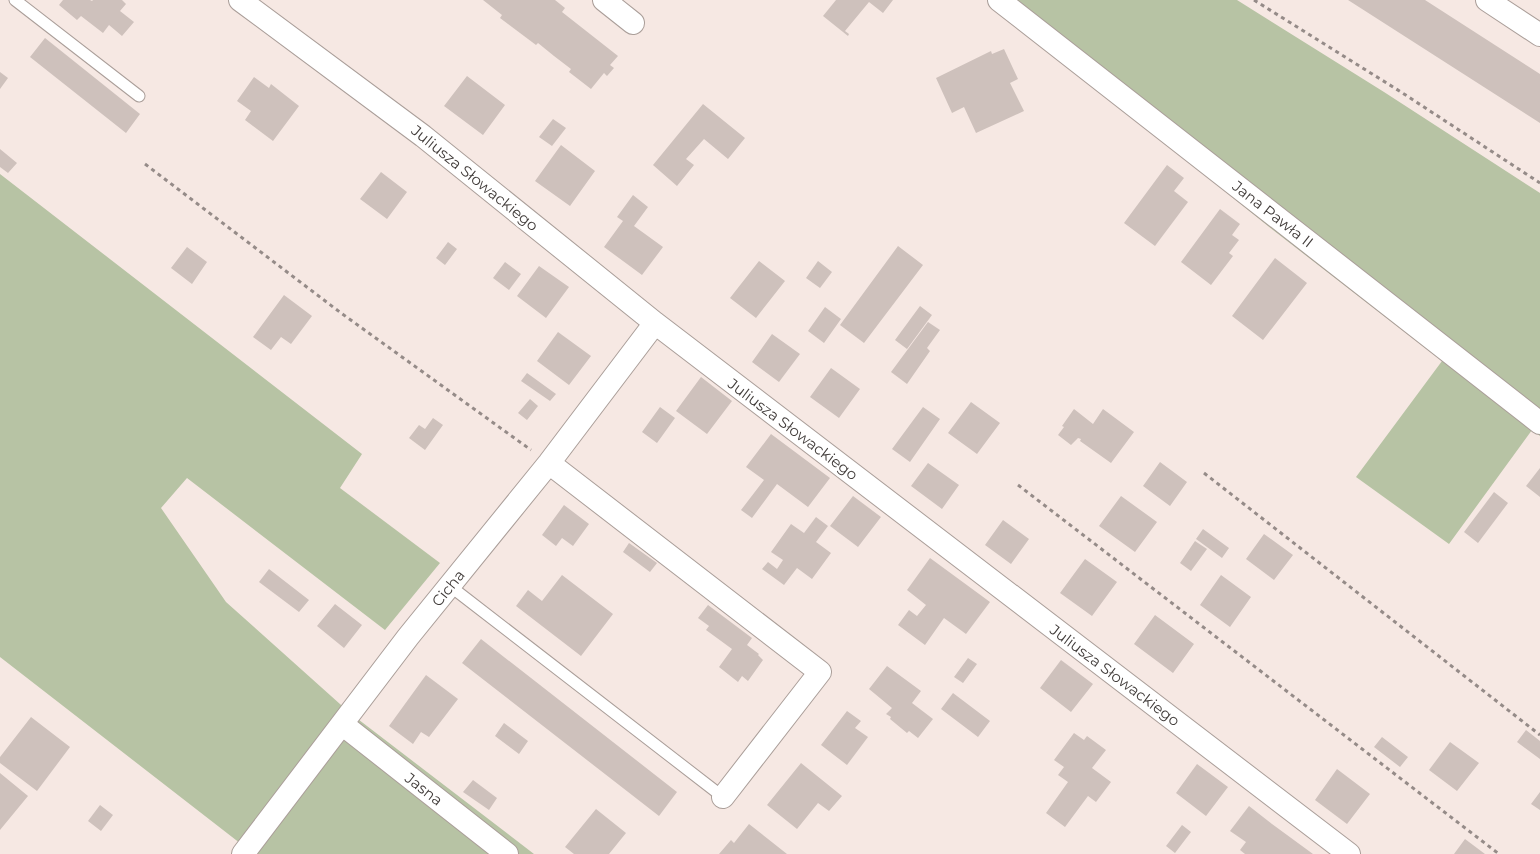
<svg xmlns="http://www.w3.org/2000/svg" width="1540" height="854" font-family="Montserrat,sans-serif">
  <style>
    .green { fill: #b7c3a4 }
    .building { fill: #cec1bc }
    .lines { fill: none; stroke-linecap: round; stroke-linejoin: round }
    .service-casing { stroke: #aa9e99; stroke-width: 13 }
    .minor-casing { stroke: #aa9e99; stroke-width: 24 }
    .path { stroke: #958b88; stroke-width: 3; stroke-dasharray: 4 4; stroke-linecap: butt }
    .service { stroke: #fff; stroke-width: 11 }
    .minor { stroke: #fff; stroke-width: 22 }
    .labels { text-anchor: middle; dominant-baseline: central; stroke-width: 5; stroke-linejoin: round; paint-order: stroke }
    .street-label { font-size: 15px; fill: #403b39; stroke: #fff }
  </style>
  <rect width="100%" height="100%" fill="#f6e8e3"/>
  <!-- green -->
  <path class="green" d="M987,0H1237L1384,92L1540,193V436L1532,430L1449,544L1356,477L1442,361L1273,230Z
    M0,174L362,454L340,488L440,563L385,630L187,478L161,508L226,602L350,713L534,854H254L0,657Z"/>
  <!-- building -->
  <path class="building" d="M63,0H90L92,1L93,0H122L126,4L120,11L134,22L122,36L109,25L103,33L81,16L77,20L59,5Z
    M483,0H555L565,8L562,12L618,56L610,65L614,68L607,76L604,73L591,89L569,72L571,69L554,56L538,43L536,45L500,18L502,15Z
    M836,0H893L883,13L869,2L845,31L849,34L848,36L823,16Z
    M1348,0H1425L1540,74V123Z
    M45,38L140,114L126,133L30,57Z
    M1004,49L1018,79L1010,83L1024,111L976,133L964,107L952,113L936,78L991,51L992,54Z
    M0,72L8,78L0,89Z
    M467,76L505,105L483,135L444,106Z
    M254,77L269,88L271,84L299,106L273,141L245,120L251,111L237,101Z
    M703,104L745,138L728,159L704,139L686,159L694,165L677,186L653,165Z
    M553,119L566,128L552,146L539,137Z
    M561,145L595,171L570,206L535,181Z
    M0,149L17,163L8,173L0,167Z
    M1167,165L1184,178L1174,191L1188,202L1155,246L1124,223Z
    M381,172L407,192L387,219L360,199Z
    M633,195L648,207L634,226L663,247L642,275L604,247L623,221L617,217Z
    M1220,209L1240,224L1232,235L1239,240L1229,253L1233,256L1211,285L1181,262Z
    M448,242L457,249L445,265L436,258Z
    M898,246L923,265L864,343L840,325Z
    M187,247L207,262L192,284L171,268Z
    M1275,258L1307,283L1263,340L1232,316Z
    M759,261L785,281L756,318L730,298Z
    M818,261L832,272L820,288L806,278Z
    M505,262L521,274L509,290L493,278Z
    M539,266L569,287L546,318L517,296Z
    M284,295L312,316L291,344L281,337L271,350L253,337Z
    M920,306L932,315L907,349L895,340Z
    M825,307L841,319L824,343L808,331Z
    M928,322L940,330L927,348L930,351L907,384L891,372Z
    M558,332L591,356L569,385L537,361Z
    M772,334L800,354L779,382L752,362Z
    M831,368L860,389L839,418L810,397Z
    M527,373L556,394L550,401L521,381Z
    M701,377L732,401L707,434L676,411Z
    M530,399L538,406L527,420L518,413Z
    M971,402L1000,423L977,454L948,433Z
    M660,407L675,418L657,443L642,432Z
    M923,407L940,419L910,462L892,449Z
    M1074,409L1093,424L1103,409L1134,432L1111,463L1080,441L1081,439L1078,438L1071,445L1058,435L1064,427L1062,426Z
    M433,418L443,425L425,450L409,438L419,425L425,429Z
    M771,434L830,478L808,507L777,484L752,518L741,510L764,480L746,467Z
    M1160,462L1187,482L1170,506L1143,486Z
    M928,463L959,485L942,509L911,486Z
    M1540,468V497L1526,486Z
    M1494,492L1508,503L1478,543L1464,532Z
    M853,496L881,517L858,547L830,526Z
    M1121,496L1157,522L1135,552L1099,526Z
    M564,505L589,524L573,546L562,538L556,546L542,535Z
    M816,517L828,526L816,542L831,553L812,579L797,568L784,585L762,569L768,562L777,569L783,560L771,552L791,524L804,533Z
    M1003,520L1029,539L1011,564L985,545Z
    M1203,529L1229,548L1222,558L1196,539Z
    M1264,534L1293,555L1274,580L1246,559Z
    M1195,541L1207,549L1191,571L1180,563Z
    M629,543L657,563L650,572L623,552Z
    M930,558L990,602L966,634L944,618L925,645L898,625L909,610L917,616L926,605L907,590Z
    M1085,559L1117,582L1092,616L1060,593Z
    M269,569L309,600L299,612L259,582Z
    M562,575L613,614L581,656L516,606L528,590L542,601Z
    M1221,575L1251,597L1230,627L1200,605Z
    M335,604L362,625L344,648L317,626Z
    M708,605L752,638L747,645L759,654L758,655L763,660L748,681L742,676L738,682L719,667L732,649L706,630L709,626L698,618Z
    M1155,615L1194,644L1173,673L1134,644Z
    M481,639L677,792L659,816L462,663Z
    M968,658L977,664L963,683L954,677Z
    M1061,660L1093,684L1071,712L1040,688Z
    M887,666L921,691L912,703L933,719L918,738L909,731L907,733L890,719L891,717L886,714L892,708L869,689Z
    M426,675L458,699L429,737L421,732L413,744L389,726Z
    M953,693L990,721L978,737L941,709Z
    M847,711L861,721L855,728L868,737L847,765L821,745Z
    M31,717L70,747L37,791L0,763V757Z
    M504,723L528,741L519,754L495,736Z
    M1526,730L1540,741V759L1517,742Z
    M1074,733L1084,740L1087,736L1106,750L1092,768L1111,782L1096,802L1088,796L1065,827L1046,813L1068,782L1058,775L1064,767L1054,760Z
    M1382,737L1408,757L1400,767L1374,747Z
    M1450,742L1479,763L1457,791L1429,770Z
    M801,763L842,796L829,811L818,803L797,829L767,805Z
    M1197,764L1228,787L1206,816L1176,793Z
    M1337,769L1370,794L1347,824L1315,800Z
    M0,773L28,796L0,830Z
    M473,780L497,798L489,810L463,792Z
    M1540,792V810L1531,804Z
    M100,805L113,815L101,831L88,821Z
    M1249,806L1272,824L1313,854H1245L1240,850L1246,842L1230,831Z
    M596,809L626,833L609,854H574L565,847Z
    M749,824L787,854H719L731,840L734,843Z
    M1182,825L1191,832L1175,853L1166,846Z
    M1465,839L1485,854H1454Z"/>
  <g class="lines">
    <defs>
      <path id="service" d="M15,0L139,96
        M450,586L723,797"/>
      <path id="minor" d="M240,0L423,136L655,323L1349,854
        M604,0L633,23
        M999,0L1540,423
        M1487,0L1540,35
        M549,463L820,672L723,797
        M342,724L507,854
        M243,854L408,637L549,463L655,323"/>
    </defs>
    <!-- service casing -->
    <use href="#service" class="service-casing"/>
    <!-- minor casing -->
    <use href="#minor" class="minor-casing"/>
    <!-- path -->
    <path class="path" d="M1254,0L1401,92L1540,183
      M145,164L341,313L531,450
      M1204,473L1540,735
      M1018,485L1499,854"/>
    <!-- service -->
    <use href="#service" class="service"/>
    <!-- minor -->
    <use href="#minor" class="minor"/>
  </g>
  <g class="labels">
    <!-- street labels -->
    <g class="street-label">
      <text transform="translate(475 178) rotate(39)">Juliusza Słowackiego</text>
      <text transform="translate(1273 214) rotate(38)">Jana Pawła II</text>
      <text transform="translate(793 429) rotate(37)">Juliusza Słowackiego</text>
      <text transform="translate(448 588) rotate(-51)">Cicha</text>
      <text transform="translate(1115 675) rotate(37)">Juliusza Słowackiego</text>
      <text transform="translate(424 789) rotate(38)">Jasna</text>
    </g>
  </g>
</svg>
